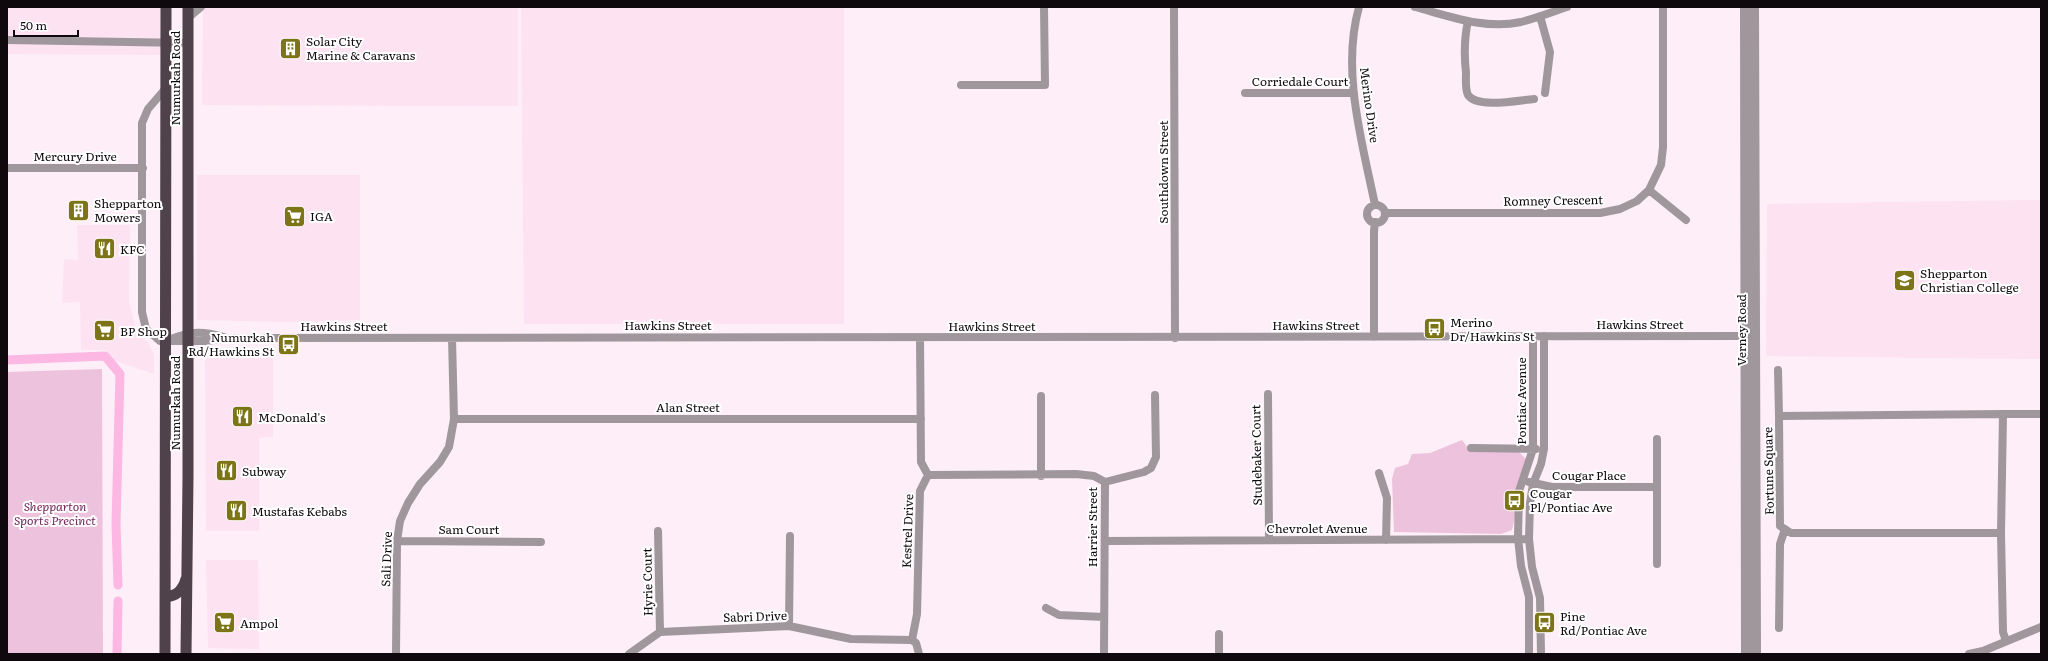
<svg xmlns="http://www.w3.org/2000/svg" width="2048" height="661" font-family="Literata,serif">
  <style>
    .built { fill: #fde2f2 }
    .green { fill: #edc2dc }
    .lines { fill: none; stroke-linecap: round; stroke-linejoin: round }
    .canal { stroke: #fcb7e2; stroke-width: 9 }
    .minor { stroke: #9f979c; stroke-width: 8 }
    .tertiary { stroke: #9f979c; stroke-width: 10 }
    .trunk { stroke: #4f424a; stroke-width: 11 }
    .labels { text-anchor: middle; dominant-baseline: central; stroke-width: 4; stroke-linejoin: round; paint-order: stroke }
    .poi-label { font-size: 12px; fill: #0f090d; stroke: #fff; text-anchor: start }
    .street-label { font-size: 12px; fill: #0f090d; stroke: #fff }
    .park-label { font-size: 12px; font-style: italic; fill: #73265c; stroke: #fff }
  </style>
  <rect width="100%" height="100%" fill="#fdeef7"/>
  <!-- built -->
  <path class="built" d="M7,7H161V55L7,54Z
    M203,7H518V106L202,105Z
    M521,7H844V324H524Z
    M197,175H360V320L296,322L197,320Z
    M2041,200V359L1766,356L1767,204Z
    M77,225H130L129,302L137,333L148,342L154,355V374L115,361L106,350H81L80,302L62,303L64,259L78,260Z
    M213,351H273V437L259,438V531H206L205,361Z
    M206,560H258L259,649L208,648Z"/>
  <!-- green -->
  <path class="green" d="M102,369L103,654H7V372Z
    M1462,440L1471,452H1519L1527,460L1516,489L1515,517L1512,530L1501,534L1394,532L1392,479L1395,468L1408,464L1412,454L1430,453Z"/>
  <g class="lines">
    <!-- canal -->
    <path class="canal" d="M7,360L105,356L120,374L116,524L118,585
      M117,654L118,601"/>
    <!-- minor -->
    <path class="minor" d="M1174,7L1175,338
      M1359,7C1341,71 1362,141 1375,205
      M1415,7C1449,16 1485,30 1521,22C1536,18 1552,12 1567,7
      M1540,16L1550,52L1545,93
      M188,18L201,7
      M1468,21C1464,39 1464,55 1466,73C1466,80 1465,89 1468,95C1477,109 1520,100 1534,99
      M7,40L188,43
      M961,85H1045L1044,7
      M166,88L148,109L142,123V312L146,329L160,341H206L230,338L1751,336
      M1245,93H1354
      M7,168H143
      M1649,190L1686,220
      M1367 214a9 9 0 1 1 18 0a9 9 0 1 1-18 0Z
      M1385,213H1600L1620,209L1637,201L1649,190L1661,165L1663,147V7
      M1374,337V231L1375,222
      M171,339C192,331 202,331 224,337
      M1778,370L1779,416
      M1268,394L1269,540
      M1041,396V476
      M454,419H921
      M1471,448L1536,449
      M1379,473L1387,498L1386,540
      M928,475L1076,474L1094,476L1105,482L1104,654
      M1105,482L1144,472L1151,468L1156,457L1155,395
      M1529,482L1552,487H1657V439
      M1657,487V564
      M658,531L660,632
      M2001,533H1791L1780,526L1779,416L2003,414
      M397,541L541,542
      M1105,541L1529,539
      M1046,608L1059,615L1104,617
      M789,626L790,536
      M1779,628L1780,544L1785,529
      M1219,634V654
      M2006,641L2003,632L2001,533L2003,414H2041
      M396,654L397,541L400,521L408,503L420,484L440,462L449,447L454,419L452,338
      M629,654L660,632L789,626L851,639L912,640
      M919,654L916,643L912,640L917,614L920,491L928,475L921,462L920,338
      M1529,654V597L1521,566L1518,538L1519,491L1533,449V336
      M1541,654L1540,598L1532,567L1529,539L1530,503L1533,484L1541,464L1544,449V336
      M1969,654L1983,651L2041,627"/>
    <!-- tertiary -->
    <path class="tertiary" d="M1745,7L1746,654
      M1754,7L1756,654"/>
    <!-- trunk -->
    <path class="trunk" d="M165,597C177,596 183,590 186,579
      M165,654L166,7
      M186,654L188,477V7"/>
  </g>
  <!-- icons -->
  <defs>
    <symbol id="building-square" viewBox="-11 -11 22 22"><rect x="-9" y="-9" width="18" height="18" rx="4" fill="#7c7417" stroke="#fff"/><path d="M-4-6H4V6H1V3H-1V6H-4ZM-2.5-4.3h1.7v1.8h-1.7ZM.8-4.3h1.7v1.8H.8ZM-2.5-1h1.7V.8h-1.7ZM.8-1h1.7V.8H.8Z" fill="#fff"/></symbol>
    <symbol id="supermarket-square" viewBox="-11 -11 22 22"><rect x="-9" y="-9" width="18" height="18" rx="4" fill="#7c7417" stroke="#fff"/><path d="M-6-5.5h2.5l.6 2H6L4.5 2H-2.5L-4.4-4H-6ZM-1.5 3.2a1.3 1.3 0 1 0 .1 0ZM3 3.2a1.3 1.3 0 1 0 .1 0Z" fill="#fff"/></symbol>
    <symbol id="restaurant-square" viewBox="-11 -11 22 22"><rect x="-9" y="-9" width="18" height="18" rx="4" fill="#7c7417" stroke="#fff"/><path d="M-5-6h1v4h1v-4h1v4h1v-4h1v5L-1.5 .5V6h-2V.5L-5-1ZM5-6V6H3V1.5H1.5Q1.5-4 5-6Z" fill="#fff"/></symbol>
    <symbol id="school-square" viewBox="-11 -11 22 22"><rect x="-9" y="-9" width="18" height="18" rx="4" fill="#7c7417" stroke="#fff"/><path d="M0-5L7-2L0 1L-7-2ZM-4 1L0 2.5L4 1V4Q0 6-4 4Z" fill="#fff"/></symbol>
    <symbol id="bus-square" viewBox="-11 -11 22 22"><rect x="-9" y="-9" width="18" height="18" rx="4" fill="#7c7417" stroke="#fff"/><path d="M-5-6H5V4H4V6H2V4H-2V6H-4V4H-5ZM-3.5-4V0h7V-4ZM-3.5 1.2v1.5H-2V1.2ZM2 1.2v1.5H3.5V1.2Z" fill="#fff"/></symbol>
  </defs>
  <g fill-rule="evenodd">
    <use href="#building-square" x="278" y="36" width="25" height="25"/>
    <use href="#building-square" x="66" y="198" width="25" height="25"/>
    <use href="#supermarket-square" x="282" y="204" width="25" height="25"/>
    <use href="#restaurant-square" x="92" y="236" width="25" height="25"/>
    <use href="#school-square" x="1892" y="268" width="25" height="25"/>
    <use href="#bus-square" x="1422" y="316" width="25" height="25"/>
    <use href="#supermarket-square" x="92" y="318" width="25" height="25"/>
    <use href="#bus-square" x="276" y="332" width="25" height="25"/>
    <use href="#restaurant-square" x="230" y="404" width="25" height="25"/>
    <use href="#restaurant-square" x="214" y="458" width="25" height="25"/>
    <use href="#bus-square" x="1502" y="488" width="25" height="25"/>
    <use href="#restaurant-square" x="224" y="498" width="25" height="25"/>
    <use href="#supermarket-square" x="212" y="610" width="25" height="25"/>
    <use href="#bus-square" x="1532" y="610" width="25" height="25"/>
  </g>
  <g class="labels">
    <!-- poi labels -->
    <g class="poi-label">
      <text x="306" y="41">Solar City<tspan x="306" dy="14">Marine &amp; Caravans</tspan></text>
      <text x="94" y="203">Shepparton<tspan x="94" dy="14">Mowers</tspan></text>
      <text x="310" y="216">IGA</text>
      <text x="120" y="249">KFC</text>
      <text x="1920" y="273">Shepparton<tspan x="1920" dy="14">Christian College</tspan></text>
      <text x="1450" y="322">Merino<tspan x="1450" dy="14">Dr/Hawkins St</tspan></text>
      <text x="120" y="331">BP Shop</text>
      <text x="274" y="337" text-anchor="end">Numurkah<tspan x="274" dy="14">Rd/Hawkins St</tspan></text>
      <text x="258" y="417">McDonald's</text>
      <text x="242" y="471">Subway</text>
      <text x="1530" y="493">Cougar<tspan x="1530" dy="14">Pl/Pontiac Ave</tspan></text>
      <text x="252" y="511">Mustafas Kebabs</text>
      <text x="1560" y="616">Pine<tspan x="1560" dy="14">Rd/Pontiac Ave</tspan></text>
      <text x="240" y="623">Ampol</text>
    </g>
    <!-- street labels -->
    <g class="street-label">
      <text transform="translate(175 78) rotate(-90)">Numurkah Road</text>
      <text x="1300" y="81">Corriedale Court</text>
      <text transform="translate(1370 105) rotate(82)">Merino Drive</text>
      <text x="75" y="156">Mercury Drive</text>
      <text transform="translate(1163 172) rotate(-90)">Southdown Street</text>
      <text transform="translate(1553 200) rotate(-1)">Romney Crescent</text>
      <text x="1640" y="324">Hawkins Street</text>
      <text x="668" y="325">Hawkins Street</text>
      <text x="1316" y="325">Hawkins Street</text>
      <text x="344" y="326">Hawkins Street</text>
      <text x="992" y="326">Hawkins Street</text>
      <text transform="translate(1741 330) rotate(-90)">Verney Road</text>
      <text transform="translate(1521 401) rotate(-90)">Pontiac Avenue</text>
      <text transform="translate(175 403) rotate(-90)">Numurkah Road</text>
      <text x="688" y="407">Alan Street</text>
      <text transform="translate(1256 455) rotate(-91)">Studebaker Court</text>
      <text transform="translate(1768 471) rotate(-91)">Fortune Square</text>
      <text x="1589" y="475">Cougar Place</text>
      <text transform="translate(1092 527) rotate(-90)">Harrier Street</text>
      <text x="1317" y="528">Chevrolet Avenue</text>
      <text x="469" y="529">Sam Court</text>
      <text transform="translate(907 531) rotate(-88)">Kestrel Drive</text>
      <text transform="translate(386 559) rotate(-88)">Sali Drive</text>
      <text transform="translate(647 582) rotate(-91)">Hyrie Court</text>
      <text transform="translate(755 616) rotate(-2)">Sabri Drive</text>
    </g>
    <!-- park labels -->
    <g class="park-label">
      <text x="55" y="506">Shepparton<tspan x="55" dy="14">Sports Precinct</tspan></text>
    </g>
  </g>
  <!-- border -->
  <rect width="2048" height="661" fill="none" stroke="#0f090d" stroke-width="16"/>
  <!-- scale -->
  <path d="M14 30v6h64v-6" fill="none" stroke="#0f090d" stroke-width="2"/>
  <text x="20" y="30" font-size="12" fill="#0f090d" stroke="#ffffff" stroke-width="3" paint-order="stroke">50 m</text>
</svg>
